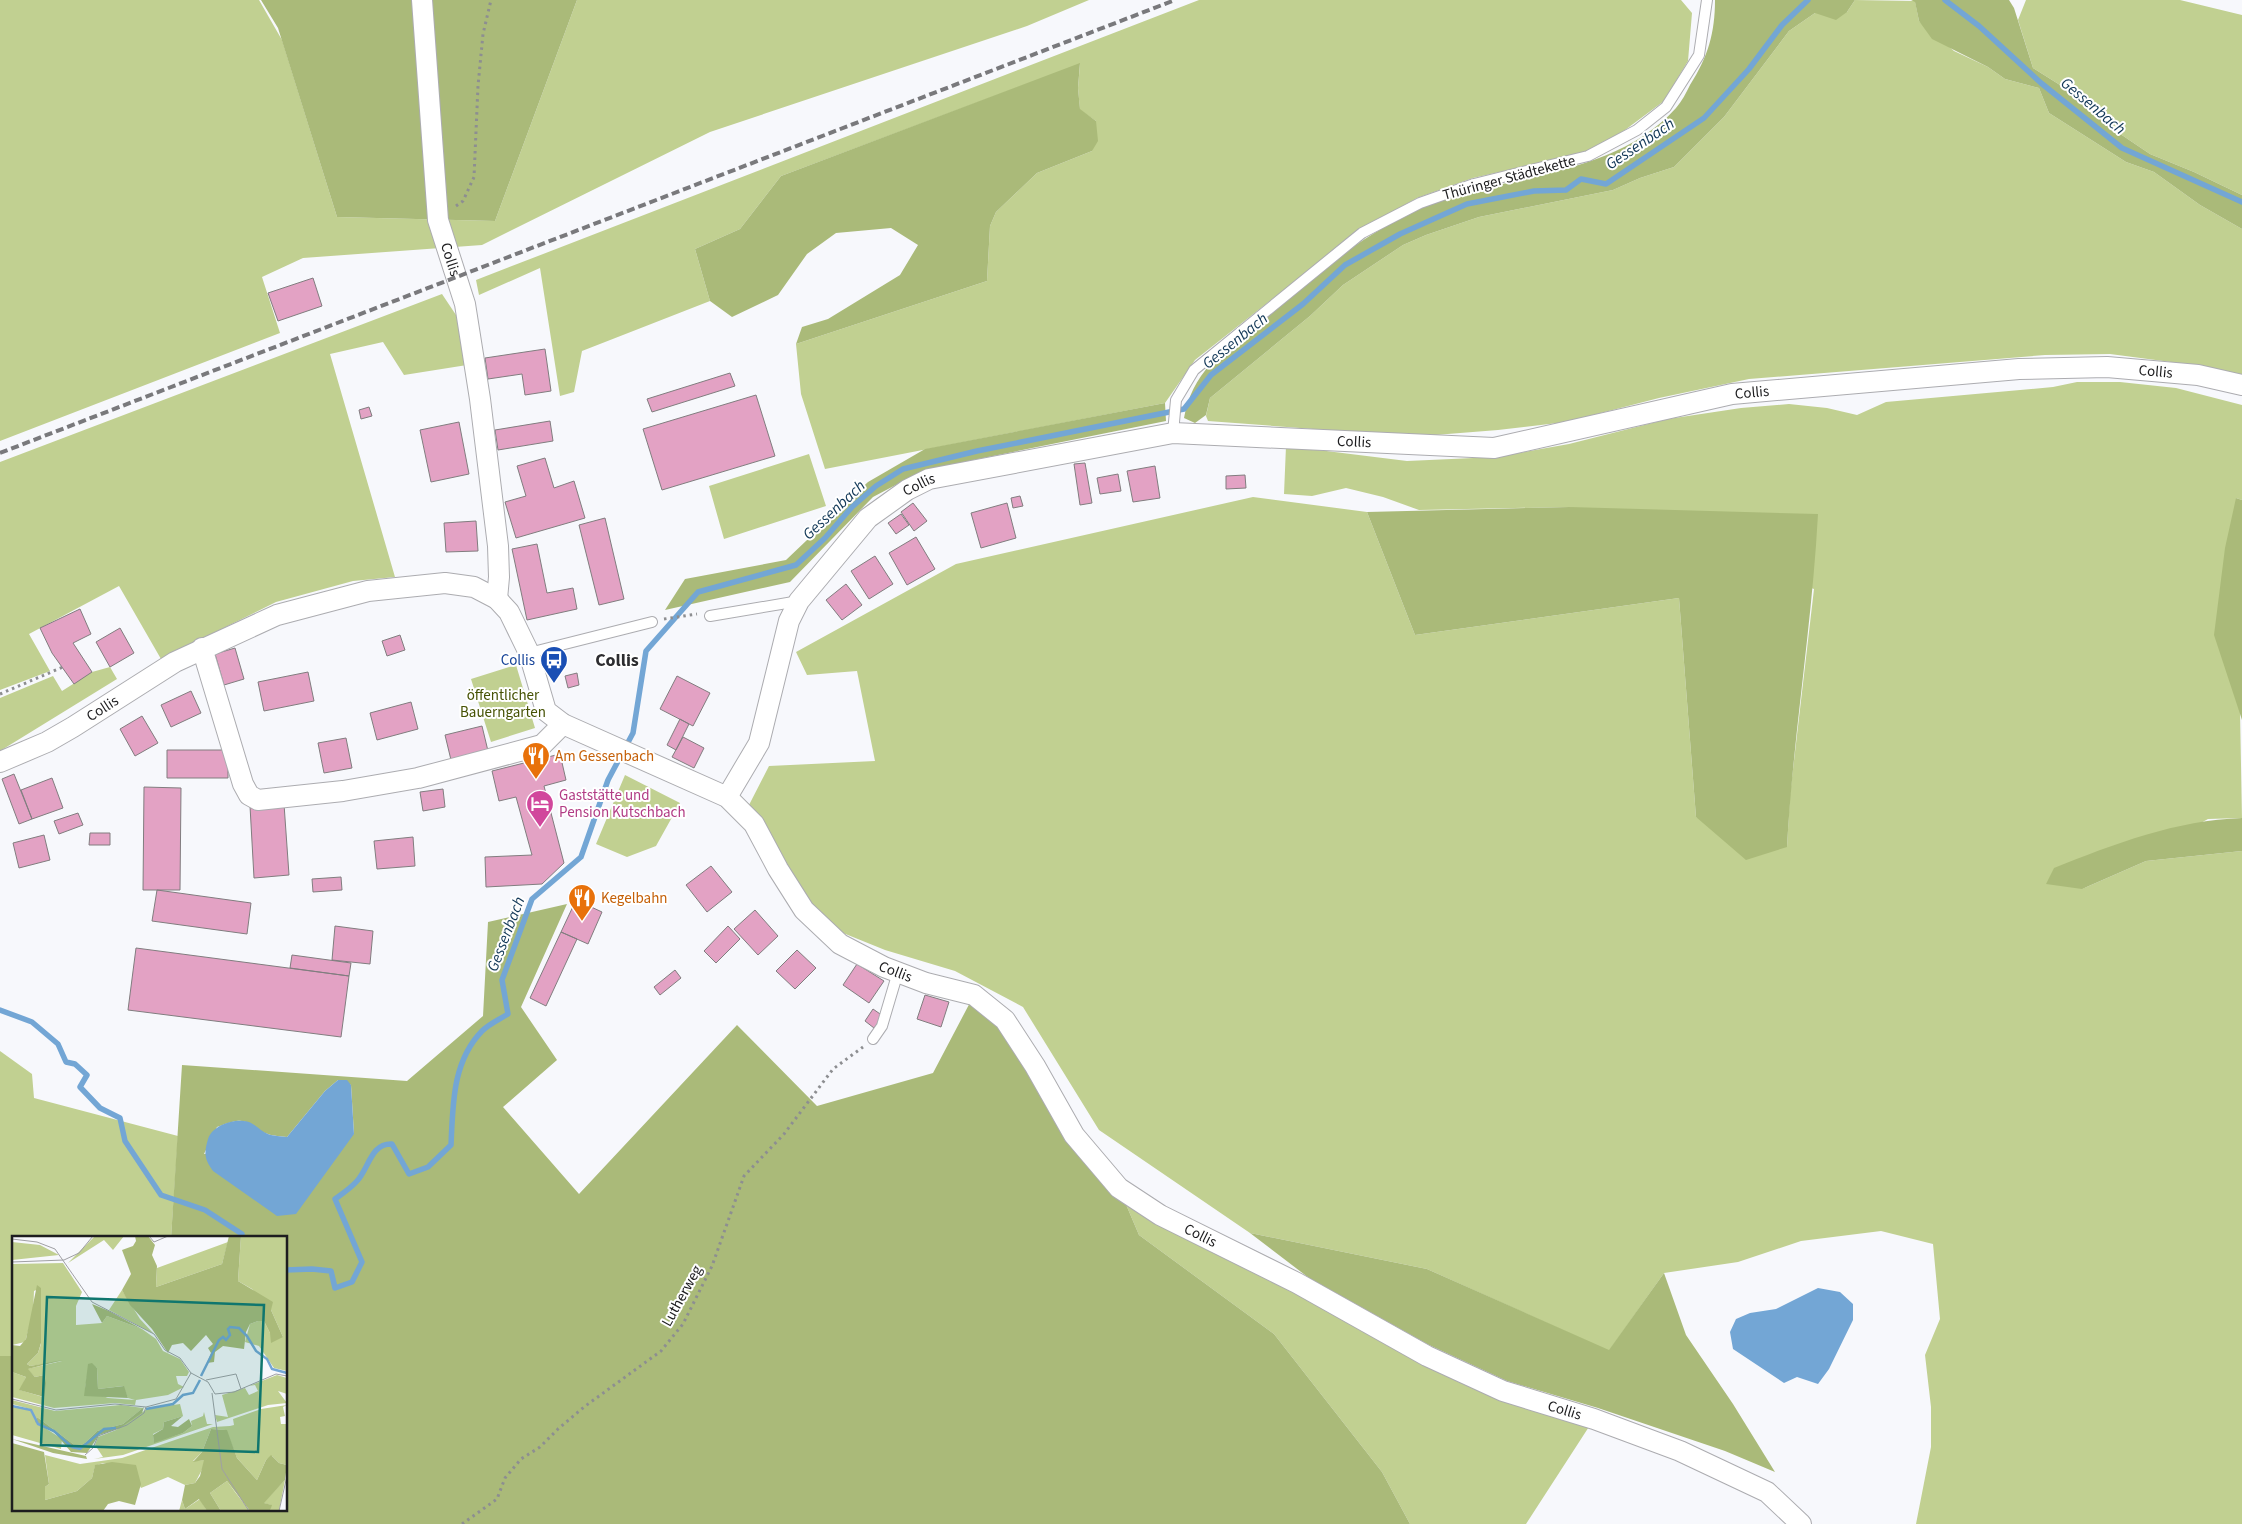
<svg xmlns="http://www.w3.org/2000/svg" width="2242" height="1524" font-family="'Source Sans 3',sans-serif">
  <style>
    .green { fill: #c1d091 }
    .forest { fill: #aaba79; fill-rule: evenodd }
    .water { fill: #73a6d5 }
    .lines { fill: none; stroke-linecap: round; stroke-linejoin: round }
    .stream { stroke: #73a6d5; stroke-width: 5.5 }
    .building { fill: #e3a2c4; stroke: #817d7f }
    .lane-casing { stroke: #acacb0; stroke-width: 12 }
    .street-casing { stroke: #acacb0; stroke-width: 22 }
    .path { stroke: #8d8e91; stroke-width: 3; stroke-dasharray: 2.5 4; stroke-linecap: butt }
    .lane { stroke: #fff; stroke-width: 10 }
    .street { stroke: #fff; stroke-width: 20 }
    .rail { stroke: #79797c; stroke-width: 4; stroke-dasharray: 8 4; stroke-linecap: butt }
    .labels { text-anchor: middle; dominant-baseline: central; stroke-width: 4; stroke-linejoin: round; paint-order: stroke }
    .street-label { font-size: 15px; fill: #1d1d1f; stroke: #fff }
    .transit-label { font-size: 15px; fill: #164399; stroke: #fff; text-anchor: end }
    .park-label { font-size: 15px; fill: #465204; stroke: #fff }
    .food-label { font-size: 15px; fill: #c56008; stroke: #fff; text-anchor: start }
    .hotel-label { font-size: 15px; fill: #b23c85; stroke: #fff; text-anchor: start }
    .water-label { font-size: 16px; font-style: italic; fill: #113757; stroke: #fff }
    .quarter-label { font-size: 18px; font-weight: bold; fill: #2d2d30; stroke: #fff }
    .inset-river { fill: none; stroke: #73a6d5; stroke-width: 2.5 }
    .inset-road { fill: none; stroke: #a0a0a4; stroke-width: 1 }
    .view { fill: #0f766e; fill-opacity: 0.15; stroke: #0f766e; stroke-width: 2.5 }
    .inset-edge { fill: none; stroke: #1d1d1f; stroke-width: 2.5 }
  </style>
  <rect width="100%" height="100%" fill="#f7f8fc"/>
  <!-- green -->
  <path class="green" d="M0,0H259L282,40L337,217L495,221L577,0H1089L1027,26L710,132L482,245L303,258L262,277L280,333L0,441Z
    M1199,0H1681L1692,13L1688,61L1664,101L1625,130L1587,152L1473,178L1417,198L1357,232L1195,360L1165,403L825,469L801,394L796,344L987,281L990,226L996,212L1037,173L1092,151L1096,121L1080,110L1078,88L1080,64L781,176L740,229L695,249L710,301L582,351L574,392L560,396L540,268L479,295L476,280Z
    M1855,0L1915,1L1919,21L1954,51L1988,67L2005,79L2039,88L2049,113L2126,162L2154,172L2200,205L2242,229V377L2186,364L2110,354L2045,355L1749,379L1659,398L1566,422L1498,430L1435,435L1380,434L1208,421L1206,416L1210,398L1310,316L1343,285L1403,245L1426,235L1479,217L1613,190L1640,178L1674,167L1724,117L1789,31L1815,13L1847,12Z
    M2026,0H2180L2242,15V195L2194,172L2150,154L2104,123L2089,106L2060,85L2033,68L2018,20Z
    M442,294L460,321L467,365L404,375L383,342L330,354L395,577L353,581L276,602L161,659L119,586L29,634L50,671L0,690V462Z
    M2077,382H2120L2176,388L2242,405V500L2236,498L2242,818L2208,819L2082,889L2146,861L2242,851V1524H1916L1931,1447V1407L1925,1355L1940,1319L1933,1244L1881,1231L1801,1241L1738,1262L1664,1273L1609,1351L1427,1269L1250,1233L1099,1130L1023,1007L955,971L885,950L843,933L810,905L749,805L769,766L875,761L857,671L807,675L796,652L956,564L1253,497L1367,512L1415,635L1679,598L1696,817L1787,847L1790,795L1814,589L1569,507L1419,510L1383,497L1346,488L1312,496L1284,494L1286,446L1407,461L1496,457L1569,444L1668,419L1741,408L1789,404L1827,408L1857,415L1886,402L2053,387Z
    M809,454L826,506L724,539L709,486Z
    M516,665L535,728L491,742L471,679Z
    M110,667L117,679L0,751V698L53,676L62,691L92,672Z
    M625,775L680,803L656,846L627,857L596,844Z
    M0,1051L32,1074L34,1098L178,1136L171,1238H14V1356H0Z
    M1119,1188L1427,1356L1594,1419L1526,1524H1410L1382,1472L1274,1334L1139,1235Z"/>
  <!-- forest -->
  <path class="forest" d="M261,0H577L495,221L337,217L278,28Z
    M1715,0H1855L1847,12L1836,20L1815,13L1789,31L1724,117L1674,167L1640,178L1613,190L1479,217L1426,235L1403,245L1343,285L1310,316L1210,398L1206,415L1195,423L1184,418C1188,396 1196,381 1211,363C1274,311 1335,250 1409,214C1495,171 1608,183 1676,108C1682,101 1686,93 1690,85C1708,57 1715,33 1715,0Z
    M1911,0H2009L2014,8L2033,68L2060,85L2089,106L2104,123L2150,154L2194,172L2242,195V229L2200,205L2154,172L2126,162L2049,113L2039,88L2005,79L1988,67L1932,39L1919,21L1915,2Z
    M1080,63L1078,88L1080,109L1096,121L1098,141L1092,151L1037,173L996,212L990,226L987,281L796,344L802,327L828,319L900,275L918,245L891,228L836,233L807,254L778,295L732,317L710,301L695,249L740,229L781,176Z
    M1165,403L1166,421L924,470L873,497L790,582L665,610L685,579L786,560L868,482L925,449Z
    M2236,498L2242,500V720L2214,635L2225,548Z
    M1569,507L1818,514C1812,626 1793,736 1787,847L1746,860L1696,817L1679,598L1415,635L1367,512Z
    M2242,818V851L2146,861L2082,889L2046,884L2054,868C2114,844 2177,820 2242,818Z
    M567,904L521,1007L557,1060L503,1107L579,1194L737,1025L817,1106L933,1073L974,995L1119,1188L1139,1235L1274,1334L1382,1472L1410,1524H0V1356H14V1510H286V1238H171L182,1065L407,1081L483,1016L488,922ZM338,1080L351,1085L354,1134L204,1154L217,1127C252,1114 240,1124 268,1134C273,1136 281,1136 287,1137L325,1091Z
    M1250,1233L1427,1269L1609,1350L1664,1273L1686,1335L1733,1404L1775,1472L1725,1451L1598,1408L1507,1381L1429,1345L1309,1278Z"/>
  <!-- water -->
  <path class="water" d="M338,1080H347L351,1085L354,1134L296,1214L277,1216L213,1171C204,1159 204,1153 208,1139C212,1126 232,1119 244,1121C253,1121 260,1131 268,1134C273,1136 281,1136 287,1137L325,1091Z
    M1818,1288L1840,1292L1853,1304V1320L1829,1369L1818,1384L1797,1377L1784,1383L1733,1349L1730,1332L1736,1319L1750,1313L1776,1309Z"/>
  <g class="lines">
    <!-- stream -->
    <path class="stream" d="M1945,0L1979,26L2041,83L2122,148L2242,202
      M0,1010L32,1022L58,1044L66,1062L75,1064L87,1075L80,1087L100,1108L120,1118L125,1141L161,1195L205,1210L242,1234L241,1238
      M286,1270L312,1269L331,1271L335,1288L352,1282L362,1262L335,1199C342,1194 351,1188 357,1181C369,1168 371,1143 392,1144L409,1174L428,1167L451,1145C453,1105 452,1062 482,1031C489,1024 500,1019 508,1014L502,980L532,899L581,857L608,780L633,733L646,651L698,592L796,565L825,538L852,507L876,486L903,469L977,451L1184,409L1211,375L1303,304L1345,265L1400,234L1467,204L1534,191L1566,190L1581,179L1606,184L1704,118L1749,69L1782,25L1808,0"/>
  </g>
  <!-- building -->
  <path class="building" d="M313,278L322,306L278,321L268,293Z
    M545,349L551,391L525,395L522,374L488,379L485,358Z
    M730,373L735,386L652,412L647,399Z
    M756,395L775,456L662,490L643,429Z
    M369,407L372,416L361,419L359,410Z
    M550,421L553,441L498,450L495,430Z
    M459,422L469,474L431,482L420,430Z
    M545,458L554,488L574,481L585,518L516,538L505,502L526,496L517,466Z
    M1085,463L1092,503L1080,505L1074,464Z
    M1155,466L1160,498L1133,502L1127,471Z
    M1118,474L1121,491L1100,494L1097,478Z
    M1245,475L1246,488L1226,489V476Z
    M1020,496L1023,506L1013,508L1011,498Z
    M913,503L927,521L914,531L901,512Z
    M1007,503L1016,538L981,548L971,513Z
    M901,514L909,525L896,534L888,523Z
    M605,518L624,599L599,605L579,525Z
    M476,521L478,551L446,552L444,523Z
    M916,537L935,569L907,585L889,553Z
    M537,544L547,593L573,588L577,609L527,620L512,549Z
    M875,556L893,584L869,599L851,571Z
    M846,584L862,605L842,620L826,600Z
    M80,609L91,634L73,643L92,672L74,684L52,653L40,628Z
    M120,628L134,653L110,667L96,642Z
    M400,635L405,650L387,656L382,641Z
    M235,648L244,679L224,685L215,654Z
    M308,672L314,701L264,711L258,682Z
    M577,673L579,685L568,688L565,676Z
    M677,676L710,693L693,726L660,709Z
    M191,691L201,713L171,727L161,705Z
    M411,702L418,729L377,740L370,713Z
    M142,716L158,743L135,756L120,729Z
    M680,719L689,724L676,750L667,745Z
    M482,726L488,751L451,760L445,735Z
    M683,737L704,748L694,768L672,757Z
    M346,738L352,768L324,773L318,743Z
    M167,750H228V778H167Z
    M560,754L566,780L544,786L564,863L542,884L486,887L485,857L532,855L516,797L499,801L492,771Z
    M14,774L32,819L19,824L2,779Z
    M52,778L63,808L32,819L21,790Z
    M144,787L181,788L180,890H143Z
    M443,789L445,807L423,811L420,792Z
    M284,804L289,875L254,878L250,806Z
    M78,813L83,825L59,834L54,821Z
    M90,833H110V845H89Z
    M44,835L50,860L19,868L13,843Z
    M413,837L415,866L377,869L374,841Z
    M711,866L732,892L707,912L686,885Z
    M341,877L342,890L313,892L312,879Z
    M157,890L251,903L247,934L152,921Z
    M576,900L602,912L588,944L561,932Z
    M755,910L778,936L758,955L734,929Z
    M335,926L373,931L370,964L332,960Z
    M728,926L740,939L716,963L704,951Z
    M561,932L577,939L546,1006L530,998Z
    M136,948L349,976L341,1037L128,1010Z
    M797,950L816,968L795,989L776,971Z
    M292,955L351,963L349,976L290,968Z
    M857,964L884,981L869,1003L843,985Z
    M675,970L681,978L660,995L654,987Z
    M925,995L949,1002L941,1027L917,1019Z
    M873,1009L883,1016L874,1028L865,1021Z"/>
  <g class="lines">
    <defs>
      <path id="lane" d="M1173,433L1176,400L1194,370L1362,233L1420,203L1474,184L1588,156L1637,130L1666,107L1699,55L1707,0
        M710,616L799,601
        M529,653L652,622
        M873,1039L882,1026L898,972"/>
      <g id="street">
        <path id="s1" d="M422,0L438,220L465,304L480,399L498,546L499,577L497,599"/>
        <path d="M202,648L243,784L249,795L258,800L343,791L418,778L542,745L563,724"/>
        <path id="s2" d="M0,762L47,742L73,727L175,662L277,615L368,591L445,583L474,587L497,599L509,612L529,653L546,711L563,724L727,797L754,824L778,869L804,910L840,944L884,967L926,983L974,995L1005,1020L1035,1066L1074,1135L1119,1188L1160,1215L1297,1283L1427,1356L1503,1391L1594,1419L1680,1451L1767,1492L1801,1524"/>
        <path id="s3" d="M727,797L759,743L789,621L799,601L868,518L907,490L929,479L1173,433L1494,448L1732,394L2019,369L2107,367L2198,375L2242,385"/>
      </g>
    </defs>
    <!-- lane casing -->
    <use href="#lane" class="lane-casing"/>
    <!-- street casing -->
    <use href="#street" class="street-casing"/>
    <!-- path -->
    <path class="path" d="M456,206L463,201L474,177L478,86L483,34L491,0
      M664,619L697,614
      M0,694L63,667
      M462,1524L497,1499L505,1478L521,1459L540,1447L558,1429L584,1407L661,1351L683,1324L712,1266L744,1176L784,1134L833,1069L863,1047"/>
    <!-- lane -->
    <use href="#lane" class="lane"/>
    <!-- street -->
    <use href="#street" class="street"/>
    <!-- rail -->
    <path class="rail" d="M0,453L1175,0"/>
  </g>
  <!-- icons -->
  <defs>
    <symbol id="bus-pin" viewBox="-11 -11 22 30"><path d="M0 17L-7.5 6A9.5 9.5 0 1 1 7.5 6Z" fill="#1a4fb4" stroke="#fff"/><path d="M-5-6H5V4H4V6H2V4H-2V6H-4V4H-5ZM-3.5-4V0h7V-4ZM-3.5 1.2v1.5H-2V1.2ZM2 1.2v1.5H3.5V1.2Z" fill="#fff"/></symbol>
    <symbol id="restaurant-pin" viewBox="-11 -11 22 30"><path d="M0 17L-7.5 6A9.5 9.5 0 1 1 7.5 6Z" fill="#e8710a" stroke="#fff"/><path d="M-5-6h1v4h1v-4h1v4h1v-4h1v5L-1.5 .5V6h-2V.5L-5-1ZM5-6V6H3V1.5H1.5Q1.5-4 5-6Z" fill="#fff"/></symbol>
    <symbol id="hotel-pin" viewBox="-11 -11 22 30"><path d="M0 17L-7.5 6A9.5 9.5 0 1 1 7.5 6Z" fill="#d1479c" stroke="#fff"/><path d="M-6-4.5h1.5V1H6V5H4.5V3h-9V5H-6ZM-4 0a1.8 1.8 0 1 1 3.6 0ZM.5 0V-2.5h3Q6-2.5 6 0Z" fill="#fff"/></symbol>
  </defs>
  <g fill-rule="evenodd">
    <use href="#bus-pin" x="538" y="644" width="32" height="43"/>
    <use href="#restaurant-pin" x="520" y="740" width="32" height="43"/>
    <use href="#hotel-pin" x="524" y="788" width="32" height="43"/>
    <use href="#restaurant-pin" x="566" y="882" width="32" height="43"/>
  </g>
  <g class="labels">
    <!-- street labels -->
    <g class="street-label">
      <text transform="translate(1509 178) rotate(-15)">Thüringer Städtekette</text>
      <text stroke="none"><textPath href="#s1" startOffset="262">Collis</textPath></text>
      <text stroke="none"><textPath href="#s3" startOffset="1630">Collis</textPath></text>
      <text stroke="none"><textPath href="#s3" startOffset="1225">Collis</textPath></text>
      <text stroke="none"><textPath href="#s3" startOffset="821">Collis</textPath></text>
      <text stroke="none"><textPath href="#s3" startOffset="380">Collis</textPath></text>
      <text stroke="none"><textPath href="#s2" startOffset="116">Collis</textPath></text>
      <text stroke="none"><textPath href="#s2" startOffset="1115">Collis</textPath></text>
      <text stroke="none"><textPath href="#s2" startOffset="1535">Collis</textPath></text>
      <text transform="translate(682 1296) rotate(-61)">Lutherweg</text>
      <text stroke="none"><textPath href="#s2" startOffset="1940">Collis</textPath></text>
    </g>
    <!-- transit labels -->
    <g class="transit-label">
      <text x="535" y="660">Collis</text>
    </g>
    <!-- park labels -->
    <g class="park-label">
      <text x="503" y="695">öffentlicher<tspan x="503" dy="17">Bauerngarten</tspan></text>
    </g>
    <!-- food labels -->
    <g class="food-label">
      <text x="555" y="756">Am Gessenbach</text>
      <text x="601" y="898">Kegelbahn</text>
    </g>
    <!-- hotel labels -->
    <g class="hotel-label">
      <text x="559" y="795">Gaststätte und<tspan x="559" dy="17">Pension Kutschbach</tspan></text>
    </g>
    <!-- water labels -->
    <g class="water-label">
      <text transform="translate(2093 106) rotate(40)">Gessenbach</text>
      <text transform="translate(1640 144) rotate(-34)">Gessenbach</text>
      <text transform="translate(1235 341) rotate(-39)">Gessenbach</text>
      <text transform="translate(834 510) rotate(-43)">Gessenbach</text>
      <text transform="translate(506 934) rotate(-69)">Gessenbach</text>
    </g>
    <!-- quarter labels -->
    <g class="quarter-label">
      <text x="617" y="660">Collis</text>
    </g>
  </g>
  <!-- overview -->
  <g transform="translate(12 1236)">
    <rect width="275" height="275" fill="#f7f8fc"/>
    <path d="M83,0H112L101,14L92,4L56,27ZM229,0H275V135L262,132L247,110L233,106L238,88L246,85H252L258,97L271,101L259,74L240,53L226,45ZM0,6L28,9L47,19L0,24ZM216,6L210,28L144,51L145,32ZM51,27L70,56L64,70V89L90,87L95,80L130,93L144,103L151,115L168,123L177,136L175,140H164L166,148L172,151L156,159L124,164L123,169L103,167L42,172L0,161V136L14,141L8,154L31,161L32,139L23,141L15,133L50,125L18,130L15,128L26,117L29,108V52L22,55L21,77L13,106L0,109V28ZM77,128L85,132L86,153L111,150L116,162L123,164L96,162L73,153ZM110,54L128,83L142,98L97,74ZM265,139L275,142V158L266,155L275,167L256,169L205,186L203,179L216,181L210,159L233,152L237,159L246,155L243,149L237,150ZM0,164L43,175L109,169L131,172L111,188L85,195L73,207L65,211L25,181L24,186L50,203L49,213L0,199V171L18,173L0,168ZM168,168L171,180L152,186L151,193L141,198L142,206L171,197L180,190L179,185L191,180L192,176L195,188H201L111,219L82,223L91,221L83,209L86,201L104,194L135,173ZM275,169L271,171L273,180L268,181L269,188H275V229L267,227L260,220L254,224L245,244L225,222L214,194L199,193L190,216L181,225L192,224L193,228L183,247L173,249L156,241L129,252L117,229L91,227L83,230L80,242L65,255L33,264V251L37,248L33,219L68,228L110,222L201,191L218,190L222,189L221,183L249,173ZM273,244L267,275H258L259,269L251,267ZM215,245L223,256L238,275H209L198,257ZM188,263L195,275H167L170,264L173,273Z" fill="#c1d091" fill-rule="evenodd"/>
    <path d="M123,0H136L143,9L140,19L145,30L144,51L210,28L217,0H229L226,45L261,66L259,74L271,101L259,107L258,97L252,85H246L238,88L234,96L232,113L211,110L203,116L202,126L195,127L199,117L196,112L201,108L194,99L179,115L171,107L160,109L156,117L140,93L118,69L110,54L119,38L110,14L121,10L124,5ZM25,49L29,52V107L26,117L15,128L18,130L51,124L16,133L23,141L32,139L34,147L32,161L7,154L14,141L0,136V109L8,110L14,103ZM80,68L97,75L130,93L95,80L90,87ZM80,127L85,132L86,153L112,150L116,162L72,160L76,128ZM132,171L130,177L108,192L87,199L75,217L59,216L43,197L23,186L25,181L65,211L73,207L85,195L111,188ZM171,180L159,190L166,191L177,183L180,190L171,197L142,207L141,199L151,193L152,186ZM199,193L215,194L225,222L245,244L254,224L259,219L267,227L275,229L273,244L252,267L260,269L258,275H238L215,245L198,257L209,275H195L187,263L173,273L170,264L173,249L183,247L188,240L192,224L181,226L190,216ZM0,203L74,220L75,223L41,217ZM0,207L32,216L37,248L33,251V264L65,255L80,242L83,229L100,226L124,229L129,248L123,269L107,265L96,268L91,275H0Z" fill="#aaba79"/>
    <path class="inset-river" d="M189,140L207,104L211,101L214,104L218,99L216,93L218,91L227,92L235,100L244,115L255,123L260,133L275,137M0,170L19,174L26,188L42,195L60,211L68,213L92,193L104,192M134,173L161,168L171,159L181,157L188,144"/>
    <path class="inset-road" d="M137,0L142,6L156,0M0,3L25,6L43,13L80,66L142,98L153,114L168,122L179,137L196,146L203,158L222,156L264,138L275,140M0,26L52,24L67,17L81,0M194,144L224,138L229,153M200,157L210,233L237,275M0,163L44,174L103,168L134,171L164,163L179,137M73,219L81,212L86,200L115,189L132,177L134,171M267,275L275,240"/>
    <path class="view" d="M35,61L252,69L246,216L29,209Z"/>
    <rect width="275" height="275" class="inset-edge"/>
  </g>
</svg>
